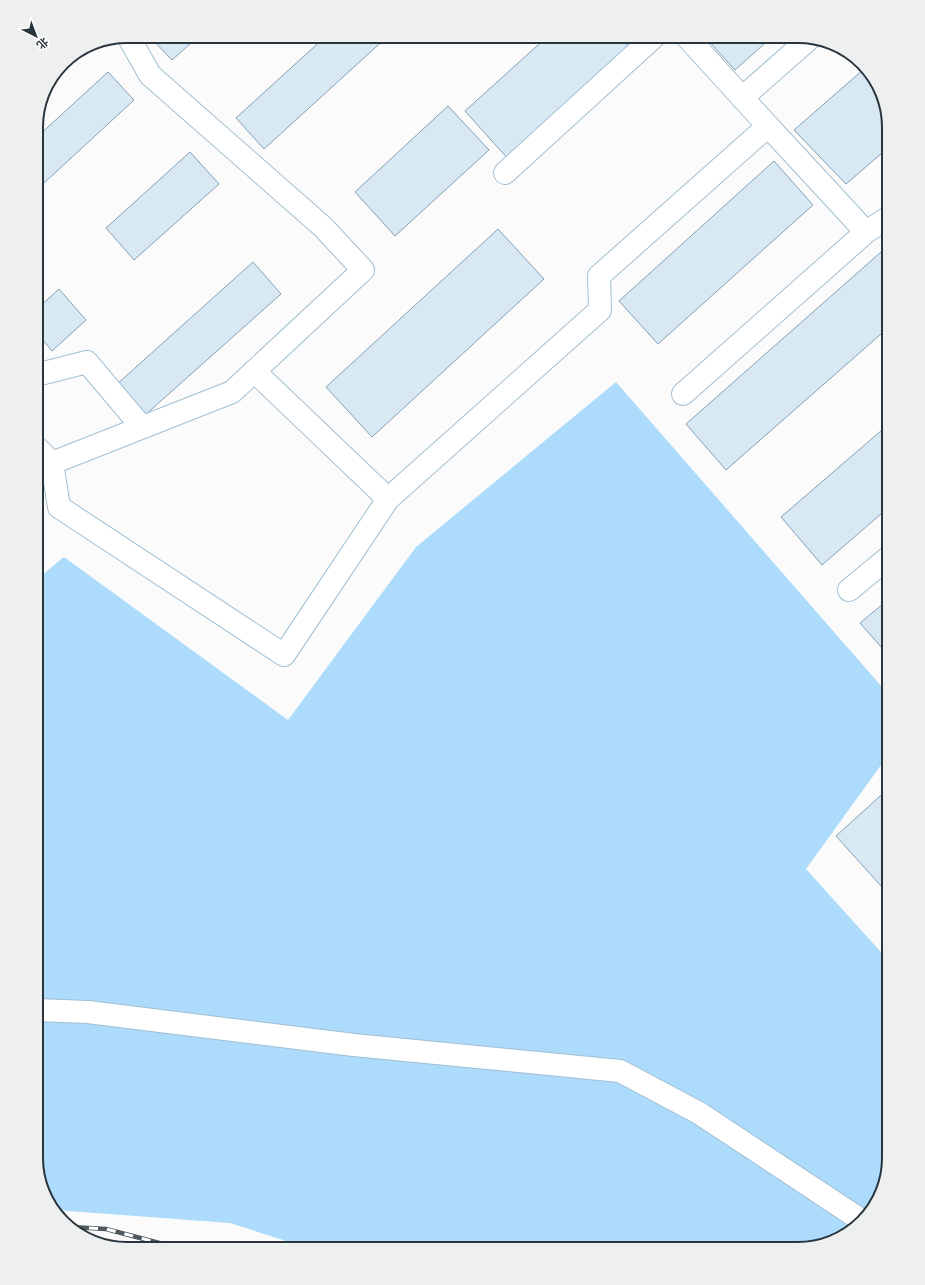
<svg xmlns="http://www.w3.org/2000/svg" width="925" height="1285" font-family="Arial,'Noto Sans SC',sans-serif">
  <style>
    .green { fill: #acdbfc }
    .building { fill: #d9e9f4; stroke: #84a0b4 }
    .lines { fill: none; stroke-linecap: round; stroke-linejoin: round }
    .minor-casing { stroke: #a1bfd3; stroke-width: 24 }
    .minor { stroke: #fff; stroke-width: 22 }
    .rail-casing { stroke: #4e585e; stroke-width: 4.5 }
    .rail { stroke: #fff; stroke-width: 3; stroke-dasharray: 9; stroke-linecap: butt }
    .rim { fill: none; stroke: #29353d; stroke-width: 2 }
  </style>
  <rect width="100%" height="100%" fill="#fbfbfb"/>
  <!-- green -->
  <path class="green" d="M616,382L889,695V754L806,869L889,961V1158L877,1203L844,1237L798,1249H311L230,1223L55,1210L48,1204L36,1158V580L64,557L288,720L416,547Z"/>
  <!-- building -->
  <path class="building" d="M149,36H199L172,60Z
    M326,36H388L264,149L236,118Z
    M548,36H619L632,50L509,160L465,111Z
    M704,36H773L735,70Z
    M864,69L877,81L889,127V147L846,184L794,130Z
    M108,72L134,100L44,183L36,174V138Z
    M448,106L489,150L395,236L355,192Z
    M190,152L219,184L134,260L106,228Z
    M774,161L813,205L658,344L619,301Z
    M498,229L544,279L372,437L326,387Z
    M889,245V327L726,470L686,424Z
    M253,262L281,294L144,416L116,385Z
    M59,289L86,320L52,351L42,339L36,344V310Z
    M889,424V507L822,565L781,517Z
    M889,599V656L860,623Z
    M889,788V878L881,886L836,836Z"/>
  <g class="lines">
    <defs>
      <path id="minor" d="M686,36L768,126
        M742,98L810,38
        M505,173L655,36
        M254,371L388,499
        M36,375L87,362L142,427
        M683,394L866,232
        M36,447L52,463L59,507L284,655L388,499L600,310L599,276L768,126L866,232L889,217
        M36,477L52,463L232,392L363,270L323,227L150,75L128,36
        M849,590L889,557
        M36,1010L88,1012L354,1045L620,1071L699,1113L861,1220"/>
    </defs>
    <!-- minor casing -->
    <use href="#minor" class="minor-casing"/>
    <!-- minor -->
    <use href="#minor" class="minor"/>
    <defs>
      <path id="rail" d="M71,1227L106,1229L182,1249
        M105,1244L124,1249"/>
    </defs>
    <!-- rail casing -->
    <use href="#rail" class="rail-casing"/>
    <!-- rail -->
    <use href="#rail" class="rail"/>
  </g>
  <!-- crop -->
  <path d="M0 0H925V1285H0ZM127 43H798A84 84 0 0 1 882 127V1158A84 84 0 0 1 798 1242H127A84 84 0 0 1 43 1158V127A84 84 0 0 1 127 43Z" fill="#eeefef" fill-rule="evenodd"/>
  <path class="rim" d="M127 43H798A84 84 0 0 1 882 127V1158A84 84 0 0 1 798 1242H127A84 84 0 0 1 43 1158V127A84 84 0 0 1 127 43Z"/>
  <!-- north arrow -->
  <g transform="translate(36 36) rotate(138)" stroke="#ffffff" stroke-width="3" paint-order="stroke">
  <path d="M0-3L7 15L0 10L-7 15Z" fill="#29353d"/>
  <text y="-6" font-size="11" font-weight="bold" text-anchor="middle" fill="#29353d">北</text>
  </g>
</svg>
